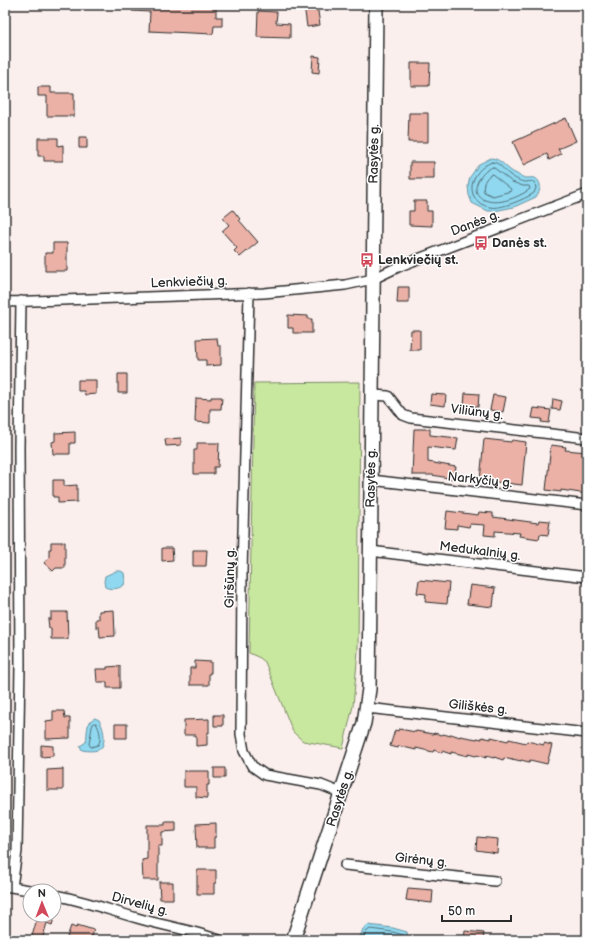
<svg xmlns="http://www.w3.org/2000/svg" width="592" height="945" font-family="'Balsamiq Sans',sans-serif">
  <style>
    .green { fill: #c9e89f; stroke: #7a8a65 }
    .water { fill: #8fd8f0; stroke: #6793a1 }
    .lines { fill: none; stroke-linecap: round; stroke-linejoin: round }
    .shore { stroke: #53707a; stroke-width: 1 }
    .building { fill: #ebb1a6; stroke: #2b2b2b }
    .minor-casing { stroke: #2b2b2b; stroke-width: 12 }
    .secondary-casing { stroke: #2b2b2b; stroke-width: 16 }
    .minor { stroke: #fff; stroke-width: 9 }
    .secondary { stroke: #fff; stroke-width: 13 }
    .labels { text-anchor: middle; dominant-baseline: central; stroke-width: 3; stroke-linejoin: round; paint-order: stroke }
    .street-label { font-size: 13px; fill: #2b2b2b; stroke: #fff }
    .poi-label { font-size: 13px; font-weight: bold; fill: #2b2b2b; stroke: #fff; text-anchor: start }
  </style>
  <rect width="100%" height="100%" fill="#fbefed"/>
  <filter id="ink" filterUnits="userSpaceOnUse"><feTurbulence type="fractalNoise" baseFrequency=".025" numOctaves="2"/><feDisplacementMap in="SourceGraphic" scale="8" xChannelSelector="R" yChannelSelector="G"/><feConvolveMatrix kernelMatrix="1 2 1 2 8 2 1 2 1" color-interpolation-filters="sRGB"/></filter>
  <g filter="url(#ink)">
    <!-- green -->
    <path class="green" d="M360,382L358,651L353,706L343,748L303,741L293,732L265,662L260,658L249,653L254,383Z"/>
    <!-- water -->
    <path class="water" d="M491,158C503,159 506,170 517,174C519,176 523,177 525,178C531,178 536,176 539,182C542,187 539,193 536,197L514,207L494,211H488L472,203L469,195L468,186L470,177L479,164Z
      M116,571H121L124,573L125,581L124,585C119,589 111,590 105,587L104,582L105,576Z
      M95,718L99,720C103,726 107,741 101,748C97,752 87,751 82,750L80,746L86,742C88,733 85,722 95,718Z
      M368,925L393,928L407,932L408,940H359L363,929Z"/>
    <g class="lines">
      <!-- shore -->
      <path class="shore" d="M492,162C500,162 504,171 510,175C514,178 521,182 525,182C530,182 531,180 535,183L536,188L534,193C525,199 500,210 489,207C462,200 470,170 492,162Z
        M493,167L512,182L523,186H529L530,189C518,198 493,208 480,197C469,188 483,170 493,167Z
        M492,174L511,189V191L493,196L484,192C482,185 485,177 492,174Z
        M94,723H96C100,730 102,739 98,745L91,747L89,744L92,727Z
        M363,940L366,932L370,929L393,932L403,935L405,940"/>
    </g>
    <!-- building -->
    <path class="building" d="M132,5H216V17H222V26H214L213,34L149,31L150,12L132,11Z
      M304,5H317L320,25L307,27Z
      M258,11L277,12L276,23L290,24V38L257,37Z
      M313,56L320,57L319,73L312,72Z
      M411,63H430L429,86H411Z
      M38,87H51V93H74V116H47V96H38Z
      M409,113H428V142H408Z
      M566,118L576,141L558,149L561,154L549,160L547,154L524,165L513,142Z
      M79,137H87V148H79Z
      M38,138H58V146L63,145V161H44V156H38Z
      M410,162H434V179H410Z
      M414,201H427V211H432V226L409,225V211H414Z
      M233,210L240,219L239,220L258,242L240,257L234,251L237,248L222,231L229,225L223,218Z
      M53,243H67V271H45V253H53Z
      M398,287H409V303H397Z
      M288,315L308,316V319H312V333H293V328H288Z
      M411,330H420V350H410Z
      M217,338L218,346H221V365L206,366V360H198L197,339Z
      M118,374H127V393H118Z
      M78,380H96V394L85,395L84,391H78Z
      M465,393L479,394L478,407L464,406Z
      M431,394L446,395L445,406L430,404Z
      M493,395L506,397L503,412L490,410Z
      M211,397H222L221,409H210V423L195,422L196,398L211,399Z
      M553,399L562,401L560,410L552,409Z
      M534,408L551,410L549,423L541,422L542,419L532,418Z
      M414,429H430V435L458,438L456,450L428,447V462L456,467L454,479L432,475H412Z
      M75,432V443H70V454H53L52,442L55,441V433Z
      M181,438V445L166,446L165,439Z
      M484,439L511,442L512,440L526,442L522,485L480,480Z
      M197,443H219L218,467H214V474H194V450H197Z
      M551,445L566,447L565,450L587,452V494L561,490V492L546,490Z
      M53,480H64V486L77,485V502L58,503V497H53Z
      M447,511L478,515L479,512L493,513V517L538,523L539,520L550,521L548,535L540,534L539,539L519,536L520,533L495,531V536L484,535L485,525L470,524L469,527L457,525V529L445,528Z
      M51,542H65V568H56L53,571L44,563L49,557V549H51Z
      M162,548H172L173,560L162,561Z
      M193,550H207L206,566H193Z
      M419,580L449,583L447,604L425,602L426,594L417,593Z
      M470,585L495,588L493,607L467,604Z
      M114,610L115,636L100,637L99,627H96V619H99V611Z
      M51,612H67L68,639H51V628H49L48,619H51Z
      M195,661L211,662V673H209V685H190V668H195Z
      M120,666V688H107V682H97L96,669H107V667Z
      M53,711H64L65,718H70V738L46,739V721L53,720Z
      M214,715H223V726H214Z
      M209,719V733H207V745L196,746V735H184V720Z
      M115,724H127V738H115Z
      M399,729L416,732V731L433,734L434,733L442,735L443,734L451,736V734L460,737V736L477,739V738L482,739V737L491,739V737L508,741L509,739L526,743L527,741L544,745V743L552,745L547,764L530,760L529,762L521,760V761L512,759V760L504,758L503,760L494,757V758L486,756V758L477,755L476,756L468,754V756L451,752V754L442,751V753L434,750L433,752L416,748V750L399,746L398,748L390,746L395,730L398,731Z
      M41,745L53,746V756L41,757Z
      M214,768H225V778H214Z
      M63,769V790H47V770Z
      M184,771H209V785H207V798L196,797V787H184Z
      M165,822H176V831L162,832V846H158V880H143L142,860L147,859V825H165Z
      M216,823V837H214V848H197L196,824Z
      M477,837L498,839L497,853L476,850Z
      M197,870H216V883H214V894H197Z
      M159,882H173V899H160Z
      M408,888L433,890L432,903L406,900Z
      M38,915H55L52,925L47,923L42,940H31Z
      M77,925L94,930L91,940H66L71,926L76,928Z
      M465,931L484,933L483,940H464Z"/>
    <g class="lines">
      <defs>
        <path id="minor" d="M249,293L242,572L241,734L244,751L252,766L265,775L321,785L341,793
          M5,302L264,293L345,285L373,279L400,266L587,194
          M373,395L388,396L403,415L411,418L587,438
          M371,480L587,505
          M370,551L587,577
          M367,708L587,733
          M345,865L495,881
          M5,886L35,891
          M12,887L17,851L20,665L19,447L21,301
          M54,895C82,900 109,910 137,918C164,926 192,930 219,940"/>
        <path id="secondary" d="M293,940L364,723L369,689L376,5"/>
      </defs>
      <!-- minor casing -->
      <use href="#minor" class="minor-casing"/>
      <!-- secondary casing -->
      <use href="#secondary" class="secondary-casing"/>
      <!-- minor -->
      <use href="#minor" class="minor"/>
      <!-- secondary -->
      <use href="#secondary" class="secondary"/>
    </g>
  </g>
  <!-- icons -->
  <defs>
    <symbol id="bus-bare" viewBox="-9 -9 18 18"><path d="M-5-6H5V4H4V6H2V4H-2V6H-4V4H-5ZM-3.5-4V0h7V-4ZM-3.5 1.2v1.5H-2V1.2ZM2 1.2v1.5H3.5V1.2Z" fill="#d1495b" stroke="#fff" stroke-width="2.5" paint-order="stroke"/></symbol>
  </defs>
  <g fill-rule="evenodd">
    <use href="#bus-bare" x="471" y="233" width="20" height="20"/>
    <use href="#bus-bare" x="357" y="250" width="20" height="20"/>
  </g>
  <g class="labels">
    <!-- street labels -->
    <g class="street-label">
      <text transform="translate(374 154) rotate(-89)">Rasytės g.</text>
      <text transform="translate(475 223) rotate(-21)">Danės g.</text>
      <text transform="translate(189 282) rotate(-2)">Lenkviečių g.</text>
      <text transform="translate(477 412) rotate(7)">Viliūnų g.</text>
      <text transform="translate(371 478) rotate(-89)">Rasytės g.</text>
      <text transform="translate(480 480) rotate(6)">Narkyčių g.</text>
      <text transform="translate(480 551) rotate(7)">Medukalnių g.</text>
      <text transform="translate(230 578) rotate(-89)">Giršūnų g.</text>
      <text transform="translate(478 707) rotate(6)">Giliškės g.</text>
      <text transform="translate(340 798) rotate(-72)">Rasytės g.</text>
      <text transform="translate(421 860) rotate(6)">Girėnų g.</text>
      <text transform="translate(140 904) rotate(15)">Dirvelių g.</text>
    </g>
    <!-- poi labels -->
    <g class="poi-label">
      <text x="492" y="243">Danės st.</text>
      <text x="378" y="260">Lenkviečių st.</text>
    </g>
  </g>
  <!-- margin -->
  <rect width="592" height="945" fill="none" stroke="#fff" stroke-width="20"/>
  <rect x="10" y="10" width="572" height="925" fill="none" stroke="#2b2b2b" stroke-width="1.5" filter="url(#ink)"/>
  <!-- north arrow -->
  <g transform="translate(42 903) rotate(359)"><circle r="19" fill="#ffffff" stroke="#aaaaaa"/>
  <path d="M0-3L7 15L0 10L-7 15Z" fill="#d1495b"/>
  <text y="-6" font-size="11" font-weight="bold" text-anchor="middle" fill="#2b2b2b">N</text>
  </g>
  <!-- scale -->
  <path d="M442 915v6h69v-6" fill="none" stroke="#2b2b2b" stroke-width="2"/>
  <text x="448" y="915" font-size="12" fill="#2b2b2b" stroke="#ffffff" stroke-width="3" paint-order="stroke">50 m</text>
</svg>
